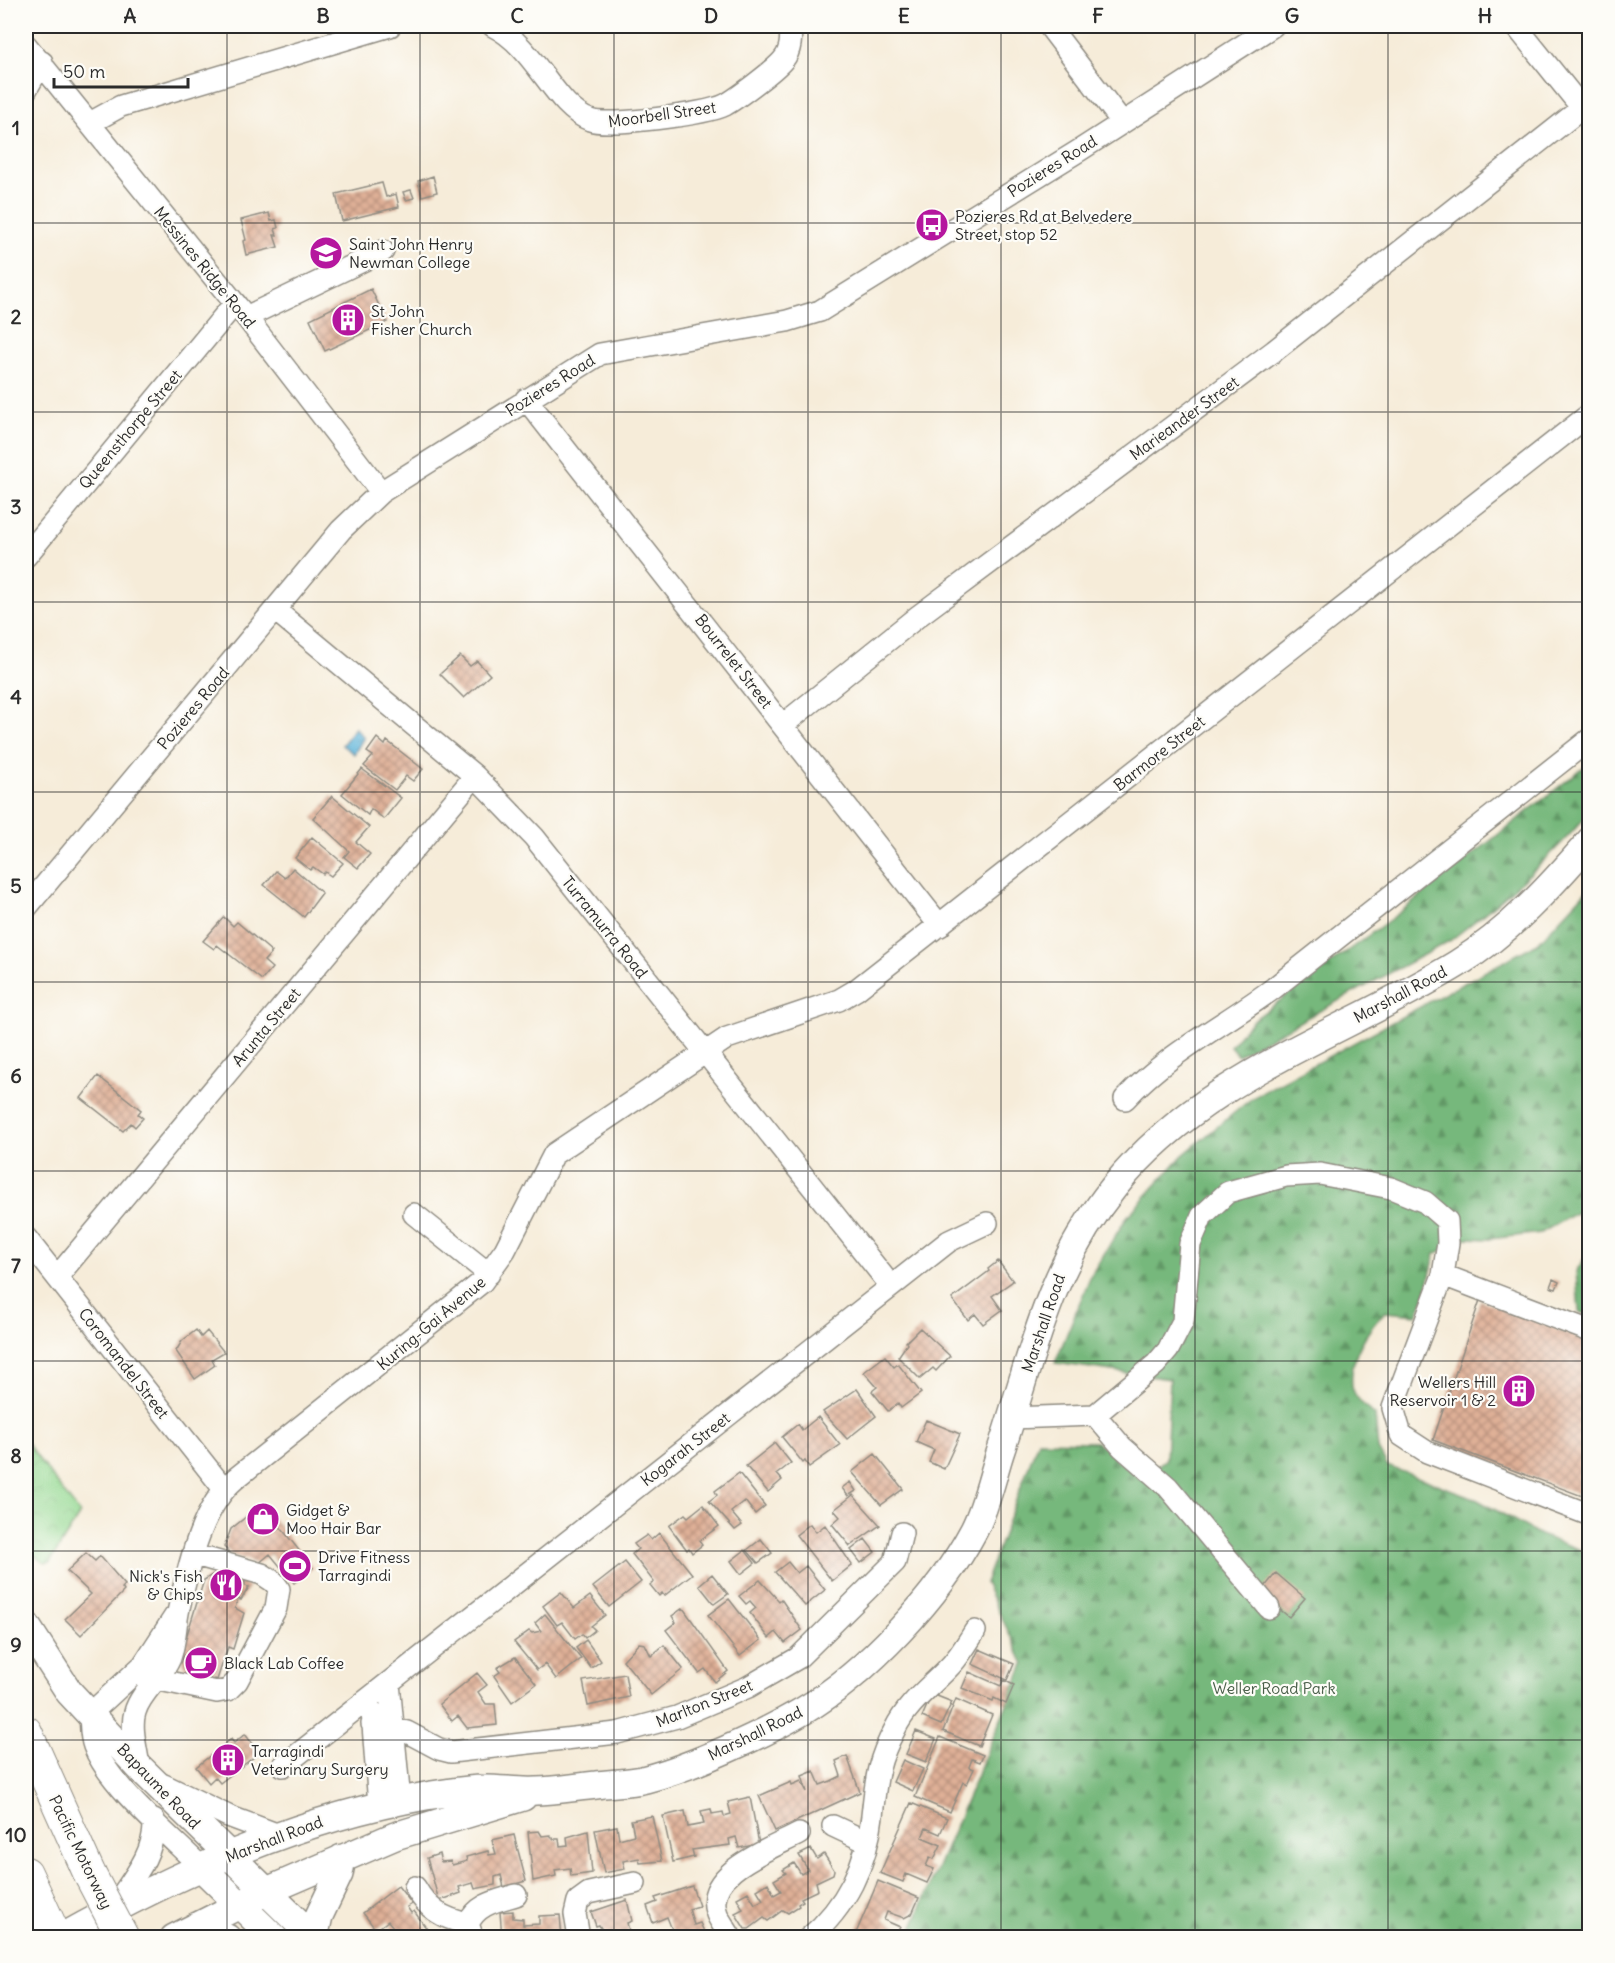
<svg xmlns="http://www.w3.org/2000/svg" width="1615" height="1963" font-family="Delius,sans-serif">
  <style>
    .forest { fill: url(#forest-firs); stroke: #507253; stroke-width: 1.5 }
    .park { fill: url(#park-crowns); stroke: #5f825e; stroke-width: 1.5 }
    .water { fill: url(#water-ripples); stroke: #447082; stroke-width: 1.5 }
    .building { fill: url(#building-cross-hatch) }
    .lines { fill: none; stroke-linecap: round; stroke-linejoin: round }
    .minor-casing { stroke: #908c82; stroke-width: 24 }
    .major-casing { stroke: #908c82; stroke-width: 30 }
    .highway-casing { stroke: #908c82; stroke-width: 34 }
    .minor { stroke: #fff; stroke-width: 21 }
    .major { stroke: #fff; stroke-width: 27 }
    .highway { stroke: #fff; stroke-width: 32 }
    .highway-bridge-casing { stroke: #908c82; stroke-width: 34; stroke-linecap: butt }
    .highway-bridge { stroke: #fff; stroke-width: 32 }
    .grid { fill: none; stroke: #2b2b2b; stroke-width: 1.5; stroke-opacity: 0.55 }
    .labels { text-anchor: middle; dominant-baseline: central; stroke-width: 4.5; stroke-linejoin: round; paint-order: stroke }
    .street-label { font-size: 16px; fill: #2b2b2b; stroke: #fdfcf7 }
    .poi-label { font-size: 16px; fill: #2b2b2b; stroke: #fdfcf7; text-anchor: start }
    .park-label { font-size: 16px; fill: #4a5f4a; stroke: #fdfcf7 }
    .neatline { fill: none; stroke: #2b2b2b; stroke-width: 2 }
    .grid-label { font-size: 20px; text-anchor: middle; font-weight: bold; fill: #2b2b2b }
  </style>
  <defs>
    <pattern id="forest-firs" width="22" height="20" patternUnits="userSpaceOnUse" patternTransform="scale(1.5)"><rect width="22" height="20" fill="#76b87b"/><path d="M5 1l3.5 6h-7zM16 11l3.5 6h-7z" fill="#619665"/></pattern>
    <pattern id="park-crowns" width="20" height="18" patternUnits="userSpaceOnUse" patternTransform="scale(1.5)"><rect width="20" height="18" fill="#93d891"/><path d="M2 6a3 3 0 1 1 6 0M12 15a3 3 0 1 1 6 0" fill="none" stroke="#7fba7d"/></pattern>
    <pattern id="water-ripples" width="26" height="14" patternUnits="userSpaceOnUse" patternTransform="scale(1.5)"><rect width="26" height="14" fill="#5db4da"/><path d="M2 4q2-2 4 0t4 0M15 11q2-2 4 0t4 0" fill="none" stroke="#4d93b1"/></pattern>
    <pattern id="building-cross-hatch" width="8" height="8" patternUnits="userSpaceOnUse" patternTransform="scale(1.5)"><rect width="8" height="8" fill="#dfb097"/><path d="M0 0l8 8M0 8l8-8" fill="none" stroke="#b58f7b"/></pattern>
  </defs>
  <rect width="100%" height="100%" fill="#fdfcf7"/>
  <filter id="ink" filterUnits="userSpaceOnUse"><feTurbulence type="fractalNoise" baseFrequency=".0167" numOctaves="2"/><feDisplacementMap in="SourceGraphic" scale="12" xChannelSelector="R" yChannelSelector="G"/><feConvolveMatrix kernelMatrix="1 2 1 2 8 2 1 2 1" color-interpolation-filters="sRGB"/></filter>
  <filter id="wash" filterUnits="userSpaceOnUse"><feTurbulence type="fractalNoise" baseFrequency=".008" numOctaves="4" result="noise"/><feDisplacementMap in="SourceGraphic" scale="24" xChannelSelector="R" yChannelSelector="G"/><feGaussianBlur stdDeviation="1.35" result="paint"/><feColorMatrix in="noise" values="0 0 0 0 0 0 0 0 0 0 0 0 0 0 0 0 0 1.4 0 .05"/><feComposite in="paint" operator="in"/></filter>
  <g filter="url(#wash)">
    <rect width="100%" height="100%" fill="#f6ecd9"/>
    <!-- forest -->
    <path class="forest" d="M1589,763V813C1549,860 1500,902 1451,940L1238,1055L1230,1046L1252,1021L1399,913Z
      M1589,888V1205L1541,1233L1489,1239L1466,1238L1435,1254L1425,1297L1417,1315L1385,1312C1367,1330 1349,1358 1352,1385C1353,1397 1366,1408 1375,1415L1378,1449L1387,1466L1474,1498L1542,1536L1589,1553V1937L908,1938L1024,1664L985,1583L1038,1441L1097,1442L1140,1479L1166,1459L1170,1379L1055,1363L1091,1275L1127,1217L1183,1155L1252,1098L1538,943Z
      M1589,1252V1315L1579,1312L1576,1271Z"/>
    <!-- park -->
    <path class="park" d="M26,1442L80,1514L50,1562L45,1563L26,1550Z"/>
    <!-- water -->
    <path class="water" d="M355,728L364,737L354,754L342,745Z"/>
    <g id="blocks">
      <!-- building -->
      <path class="building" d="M433,176L437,192L422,196L418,181Z
        M382,183L386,197L396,194L399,207L342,221L336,194Z
        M411,190L414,198L406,200L403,192Z
        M269,213L271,221L276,220L278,228L275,229L277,235H274L278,247L246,255L243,241L246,240L241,220Z
        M371,289L387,322L325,351L310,319Z
        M460,656L470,666L477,661L490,675L464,698L440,674Z
        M377,738L385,745L387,741L423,769L413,781L406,776L395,790L364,766L373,756L367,752Z
        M362,769L401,798L384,819L371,809L368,815L342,794Z
        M332,796L369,827L356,842L370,854L358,868L344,857L349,851L313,818Z
        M312,837L343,863L331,876L325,872L323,874L313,867L310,870L295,858Z
        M293,868L322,893L304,917L264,885L276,871L285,878Z
        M224,917L233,926L237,922L272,952L264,961L272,968L262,980L217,945L214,949L203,941Z
        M98,1076L141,1110L138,1114L143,1118L135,1127L131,1123L123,1131L81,1098Z
        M998,1261L1013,1281L992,1296L1002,1310L983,1324L975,1314L968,1320L952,1299L989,1271L988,1269Z
        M1553,1279L1559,1282L1556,1289L1550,1287Z
        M1480,1300L1590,1342V1499L1433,1440Z
        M920,1328L950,1356L936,1371L933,1368L920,1379L898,1357L907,1344L906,1342Z
        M196,1330L201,1337L207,1331L224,1352L212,1359L215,1365L195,1379L176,1351L182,1341Z
        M885,1356L894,1367L898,1364L921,1393L901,1408L898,1403L888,1411L872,1391L877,1387L864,1372Z
        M857,1389L876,1416L847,1439L823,1412Z
        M818,1417L840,1445L809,1467L805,1461L803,1463L782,1437L798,1424L802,1430Z
        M926,1420L960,1434L944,1469L929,1462L934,1450L916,1442Z
        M775,1443L791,1463L777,1474L782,1480L768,1492L746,1466Z
        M875,1454L903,1489L881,1505L852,1472Z
        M739,1473L765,1506L755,1514L745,1501L731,1512L742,1525L735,1530L709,1501L717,1495L715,1491Z
        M850,1482L856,1491L848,1496L842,1488Z
        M853,1495L880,1525L850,1546L832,1524L840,1517L834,1510Z
        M262,1504L313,1568L294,1583L270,1554L258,1564L232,1555L224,1547L231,1529Z
        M703,1505L719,1526L699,1541L702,1545L692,1553L689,1548L687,1550L669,1526L685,1514L688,1517Z
        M810,1524L816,1532L825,1525L852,1565L832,1581L796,1535Z
        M659,1533L692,1574L664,1596L662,1593L659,1596L650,1585L654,1582L632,1554L638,1549L634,1544L647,1535L651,1540Z
        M761,1539L772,1553L758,1563L747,1550Z
        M865,1539L875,1552L861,1563L851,1550Z
        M745,1550L755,1563L741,1574L731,1561Z
        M86,1553L95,1561L100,1556L125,1585L122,1588L124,1591L81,1635L65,1619L91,1594L67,1571Z
        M625,1562L641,1582L609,1607L593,1587Z
        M788,1562L797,1573L806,1566L825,1590L805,1606L775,1572Z
        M226,1573L245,1579V1586L249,1587L241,1600L238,1599L235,1608L244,1613L233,1649L228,1647L217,1680L215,1679L213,1685L197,1681L186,1670L181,1654L204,1580L212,1575Z
        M1276,1573L1305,1598L1289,1617L1260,1593Z
        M712,1574L728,1594L714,1604L699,1585Z
        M760,1580L779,1601L781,1599L802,1630L785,1643L776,1632L769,1638L750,1613L756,1608L750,1601L746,1604L739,1596Z
        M561,1592L574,1608L590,1596L605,1615L591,1626L595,1630L585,1638L582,1634L575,1639L562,1622L557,1625L543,1606Z
        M729,1599L761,1640L740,1656L708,1615Z
        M683,1608L728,1671L715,1682L705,1669L699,1673L666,1630L676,1622L672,1616Z
        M545,1614L581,1659L556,1679L545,1664L537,1670L514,1642L529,1631L532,1633L541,1631L535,1623Z
        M586,1640L601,1661L591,1668L576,1648Z
        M639,1643L645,1644L651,1656L664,1645L683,1669L651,1695L623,1660Z
        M979,1649L1014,1664L1007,1680L972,1664Z
        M515,1657L536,1684L512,1702L494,1676L500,1672L497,1668Z
        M969,1672L1001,1686L1003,1680L1014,1685L1006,1704L994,1698L993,1701L962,1688Z
        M477,1673L487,1685L478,1692L486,1704H495L497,1725L467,1728L458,1716L452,1721L439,1704Z
        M625,1674L629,1697L588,1706L583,1681Z
        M932,1694L952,1702L941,1725L922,1717Z
        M956,1699L992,1715L979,1746L943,1731Z
        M916,1731L936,1739L926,1762L906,1754Z
        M245,1734L259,1753L220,1783L215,1777L209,1783L196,1767L231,1739L234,1743Z
        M940,1737L983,1755L980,1762L972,1759L969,1767L974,1769L967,1784L963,1782L950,1812L915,1797Z
        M847,1756L860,1792L775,1831L759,1796L791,1782L792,1785L801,1781L807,1792L802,1776L814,1771L820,1785L831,1781L841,1776L836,1761Z
        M903,1760L923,1769L913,1791L893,1782Z
        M750,1797L759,1844L739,1848L736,1837L729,1839L730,1845L692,1850L694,1857L673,1862L663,1816L685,1811L688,1827L704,1824L701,1811L711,1809L712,1814L723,1812L724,1816L731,1814L728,1802Z
        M911,1803L947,1818L940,1834L926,1828L922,1837L941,1845L934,1859L930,1857L926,1866L934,1869L927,1883L906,1874L903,1882L880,1873Z
        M652,1816L662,1861L640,1863L639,1858L623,1861L625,1869L604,1873L595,1830L617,1826L619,1839L634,1835L631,1820Z
        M539,1831L542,1836L550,1835L554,1839H559L560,1846L568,1845L567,1837L588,1831L592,1873L571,1876L570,1868L555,1870L556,1876L533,1881L528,1832Z
        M514,1835L526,1881L504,1887L501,1875L495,1877V1885L475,1889L473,1883L459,1887L461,1893L439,1901L427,1858L439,1854L441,1862L451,1861L452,1865L467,1861L466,1857L488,1851L489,1855L496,1854L492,1840Z
        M811,1849L817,1859L824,1854L834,1870L833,1874L816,1882L818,1890L801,1898L803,1901L798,1904L799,1906L788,1913L783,1910L768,1921L764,1918L749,1929H745L735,1913L743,1909L737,1898L748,1892L755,1904L763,1900L757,1890L768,1883L774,1895L781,1891L774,1880L786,1873L783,1870L794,1863L801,1874L808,1870L799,1855Z
        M878,1881L919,1898L912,1914L904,1918L887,1912L884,1920L900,1927L895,1938H854Z
        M398,1886L412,1904L407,1907L411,1913L414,1911L427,1929L424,1931L430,1938H392L387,1931L393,1927L388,1921L376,1930L363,1913Z
        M692,1886L699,1906L689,1909L694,1925L700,1923L707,1938H659L673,1932L667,1917L653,1923L647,1906L657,1902L655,1898Z
        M627,1900L632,1921L627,1923L631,1938H607L599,1925L596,1926L591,1912Z
        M513,1911V1918L523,1919V1925L539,1924V1916L560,1915L562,1938H502L500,1912Z"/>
    </g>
  </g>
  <g filter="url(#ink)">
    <use href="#blocks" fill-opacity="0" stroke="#908c82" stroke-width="1.5"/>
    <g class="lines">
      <defs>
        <path id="minor" d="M493,26C535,46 555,108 590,120C608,127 707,114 725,105C736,99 775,70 783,60C791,51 792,37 789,26
          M1049,26L1122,122
          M1516,26L1590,118
          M26,45L246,317L381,492
          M26,90L42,62
          M90,123L121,106L390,26
          M246,317L383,251
          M526,399L940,926
          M26,556L235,303
          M275,610L475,776L534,837L891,1286
          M784,724L917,617L1274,351L1582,108
          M26,908L341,530L381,492L600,354L787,321L820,311L1080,150L1273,26
          M1125,1099C1169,1052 1223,1026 1274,988L1590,739
          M414,1214L489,1274
          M26,1238L224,1489
          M1443,1275L1590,1331
          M57,1277L475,776
          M1095,1415L1122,1447L1168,1487L1269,1608
          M1011,1418L1095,1415L1156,1364L1168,1350L1183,1321L1190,1244L1202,1216L1228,1192L1286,1176L1320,1174L1391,1188L1425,1202L1447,1221L1448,1243L1443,1275L1393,1408L1401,1435L1427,1452L1590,1515
          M175,1616L143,1665L90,1714C91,1725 90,1736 94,1746C109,1786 171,1837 202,1868
          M145,1677L217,1692L228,1690L237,1681L276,1608L279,1589L274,1582L262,1574L195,1555
          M389,1683L400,1802
          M372,1711L379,1806
          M372,1724L407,1732L439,1749L451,1752L617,1733L677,1717L748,1687L798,1658L895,1562L902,1533
          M283,1766L949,1241L987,1223
          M139,1767C137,1750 130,1728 135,1712C141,1691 162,1678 170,1658C176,1641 175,1625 179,1608C189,1565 201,1508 235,1479L482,1282L505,1250L554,1154L727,1038L839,1000L856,990L1590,414
          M164,1785L228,1816L279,1835
          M833,1826L867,1842
          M415,1887C428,1910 442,1918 468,1924
          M111,1911C129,1883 156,1855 154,1820
          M473,1938L468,1924C477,1904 496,1901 516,1895
          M579,1938L575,1914L578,1901L589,1893L635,1883
          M731,1938C727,1930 720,1922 717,1914C701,1873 771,1849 799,1834
          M809,1938C846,1907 867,1864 872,1816C876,1780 877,1762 895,1729C908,1702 932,1686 952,1664C961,1654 968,1642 975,1631"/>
        <path id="major" d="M26,1625L69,1692L139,1767L314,1938
          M202,1868L274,1938
          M197,1926L227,1938
          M61,1938C176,1874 296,1819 426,1796C445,1793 466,1789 486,1789C502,1789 519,1792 536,1791C556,1791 576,1787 596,1785C612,1783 630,1783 646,1779C692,1767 762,1735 803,1711C867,1673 939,1596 974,1530C986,1507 992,1478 1000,1453C1032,1357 1048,1269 1114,1187C1203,1076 1339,1036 1457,964C1509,932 1550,887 1590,841
          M174,1938L267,1891L395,1836L523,1797
          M314,1938L319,1916L339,1874L342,1858"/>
        <path id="highway" d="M26,1732L90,1875
          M26,1873L56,1938"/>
      </defs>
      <!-- minor casing -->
      <use href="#minor" class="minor-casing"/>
      <!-- major casing -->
      <use href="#major" class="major-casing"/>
      <!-- highway casing -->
      <use href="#highway" class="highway-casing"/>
      <!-- minor -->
      <use href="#minor" class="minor"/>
      <!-- major -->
      <use href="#major" class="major"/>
      <!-- highway -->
      <use href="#highway" class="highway"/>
      <defs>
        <path id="highway-bridge" d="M90,1875L123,1938"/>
      </defs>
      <!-- highway-bridge casing -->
      <use href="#highway-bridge" class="highway-bridge-casing"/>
      <!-- highway-bridge -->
      <use href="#highway-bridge" class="highway-bridge"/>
    </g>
  </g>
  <!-- grid -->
  <path class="grid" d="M227,26V1938M420,26V1938M614,26V1938M808,26V1938M1001,26V1938M1195,26V1938M1388,26V1938M26,223H1590M26,412H1590M26,602H1590M26,792H1590M26,982H1590M26,1171H1590M26,1361H1590M26,1551H1590M26,1740H1590"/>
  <!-- icons -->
  <defs>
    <symbol id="bus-disc" viewBox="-11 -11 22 22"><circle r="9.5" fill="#b5179e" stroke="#fdfcf7"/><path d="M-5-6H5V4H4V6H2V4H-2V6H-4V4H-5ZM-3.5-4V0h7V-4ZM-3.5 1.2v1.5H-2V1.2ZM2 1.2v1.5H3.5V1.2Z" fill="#fff"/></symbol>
    <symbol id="university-disc" viewBox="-11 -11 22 22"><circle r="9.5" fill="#b5179e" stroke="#fdfcf7"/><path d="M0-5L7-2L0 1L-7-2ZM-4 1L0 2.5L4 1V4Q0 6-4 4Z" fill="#fff"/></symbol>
    <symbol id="building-disc" viewBox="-11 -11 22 22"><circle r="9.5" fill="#b5179e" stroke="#fdfcf7"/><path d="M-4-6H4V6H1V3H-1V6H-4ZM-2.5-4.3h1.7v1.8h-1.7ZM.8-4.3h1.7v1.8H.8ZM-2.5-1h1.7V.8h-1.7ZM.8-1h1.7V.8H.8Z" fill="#fff"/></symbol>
    <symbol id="shop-disc" viewBox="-11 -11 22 22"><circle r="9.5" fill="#b5179e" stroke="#fdfcf7"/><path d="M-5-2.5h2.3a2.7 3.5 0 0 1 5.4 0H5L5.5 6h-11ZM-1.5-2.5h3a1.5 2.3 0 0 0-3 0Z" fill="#fff"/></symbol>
    <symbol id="stadium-disc" viewBox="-11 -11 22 22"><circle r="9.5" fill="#b5179e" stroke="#fdfcf7"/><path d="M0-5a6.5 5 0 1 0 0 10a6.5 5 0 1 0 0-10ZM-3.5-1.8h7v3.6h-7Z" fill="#fff"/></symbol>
    <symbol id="restaurant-disc" viewBox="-11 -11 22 22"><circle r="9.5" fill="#b5179e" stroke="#fdfcf7"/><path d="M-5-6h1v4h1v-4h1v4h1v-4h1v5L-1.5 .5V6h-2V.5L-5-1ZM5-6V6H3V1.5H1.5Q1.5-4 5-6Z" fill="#fff"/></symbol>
    <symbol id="cafe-disc" viewBox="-11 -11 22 22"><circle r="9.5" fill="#b5179e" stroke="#fdfcf7"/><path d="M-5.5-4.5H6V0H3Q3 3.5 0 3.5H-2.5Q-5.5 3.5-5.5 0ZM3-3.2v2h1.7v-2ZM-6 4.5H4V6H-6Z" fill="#fff"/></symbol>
  </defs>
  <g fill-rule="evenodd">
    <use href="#bus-disc" x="913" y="206" width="38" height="38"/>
    <use href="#university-disc" x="307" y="234" width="38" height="38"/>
    <use href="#building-disc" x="329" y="301" width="38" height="38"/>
    <use href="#building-disc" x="1500" y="1372" width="38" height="38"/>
    <use href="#shop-disc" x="244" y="1500" width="38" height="38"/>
    <use href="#stadium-disc" x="276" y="1547" width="38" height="38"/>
    <use href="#restaurant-disc" x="207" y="1566" width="38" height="38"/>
    <use href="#cafe-disc" x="182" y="1644" width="38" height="38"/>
    <use href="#building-disc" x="209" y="1741" width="38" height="38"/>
  </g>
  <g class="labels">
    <!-- street labels -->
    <g class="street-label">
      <text transform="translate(662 114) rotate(-8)">Moorbell Street</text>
      <text transform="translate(1052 166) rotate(-32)">Pozieres Road</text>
      <text transform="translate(205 267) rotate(51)">Messines Ridge Road</text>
      <text transform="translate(550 385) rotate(-32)">Pozieres Road</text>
      <text transform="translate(1184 418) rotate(-36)">Marieander Street</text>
      <text transform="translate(130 429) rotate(-50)">Queensthorpe Street</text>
      <text transform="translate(734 661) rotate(52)">Bourrelet Street</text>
      <text transform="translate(193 708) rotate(-50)">Pozieres Road</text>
      <text transform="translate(1159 753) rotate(-38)">Barmore Street</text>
      <text transform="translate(605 927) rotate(51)">Turramurra Road</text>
      <text transform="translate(1400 994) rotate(-28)">Marshall Road</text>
      <text transform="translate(266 1027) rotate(-50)">Arunta Street</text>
      <text transform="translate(431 1323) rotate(-40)">Kuring-Gai Avenue</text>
      <text transform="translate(1043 1323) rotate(-71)">Marshall Road</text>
      <text transform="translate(124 1363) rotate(52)">Coromandel Street</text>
      <text transform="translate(685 1449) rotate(-38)">Kogarah Street</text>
      <text transform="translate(704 1703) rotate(-22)">Marlton Street</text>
      <text transform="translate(755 1733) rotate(-26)">Marshall Road</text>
      <text transform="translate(159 1786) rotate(46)">Bapaume Road</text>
      <text transform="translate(274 1839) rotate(-21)">Marshall Road</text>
      <text transform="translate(81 1852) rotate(64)">Pacific Motorway</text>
    </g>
    <!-- poi labels -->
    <g class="poi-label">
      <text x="955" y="216">Pozieres Rd at Belvedere<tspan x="955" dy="18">Street, stop 52</tspan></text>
      <text x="349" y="244">Saint John Henry<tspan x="349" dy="18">Newman College</tspan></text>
      <text x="371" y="311">St John<tspan x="371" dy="18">Fisher Church</tspan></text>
      <text x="1496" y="1382" text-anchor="end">Wellers Hill<tspan x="1496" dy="18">Reservoir 1 &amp; 2</tspan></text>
      <text x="286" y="1510">Gidget &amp;<tspan x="286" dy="18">Moo Hair Bar</tspan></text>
      <text x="318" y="1557">Drive Fitness<tspan x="318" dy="18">Tarragindi</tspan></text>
      <text x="203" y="1576" text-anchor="end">Nick's Fish<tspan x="203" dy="18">&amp; Chips</tspan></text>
      <text x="224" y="1663">Black Lab Coffee</text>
      <text x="251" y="1751">Tarragindi<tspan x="251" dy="18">Veterinary Surgery</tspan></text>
    </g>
    <!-- park labels -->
    <g class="park-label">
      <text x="1274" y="1688">Weller Road Park</text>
    </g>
  </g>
  <!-- margin -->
  <rect width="1615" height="1963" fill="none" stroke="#fdfcf7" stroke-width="66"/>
  <!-- scale -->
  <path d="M54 78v9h134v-9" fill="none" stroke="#2b2b2b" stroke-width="3"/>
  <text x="63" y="78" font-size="18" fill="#2b2b2b" stroke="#fdfcf7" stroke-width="4.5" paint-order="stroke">50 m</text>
  <rect x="33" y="33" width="1549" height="1897" class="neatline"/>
  <g class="grid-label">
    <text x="130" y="23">A</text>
    <text x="323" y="23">B</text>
    <text x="517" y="23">C</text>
    <text x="711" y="23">D</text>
    <text x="904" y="23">E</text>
    <text x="1098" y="23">F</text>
    <text x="1292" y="23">G</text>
    <text x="1485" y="23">H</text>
    <text x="16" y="135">1</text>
    <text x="16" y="324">2</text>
    <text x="16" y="514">3</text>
    <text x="16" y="704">4</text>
    <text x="16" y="893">5</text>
    <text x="16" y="1083">6</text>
    <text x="16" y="1273">7</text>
    <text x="16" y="1463">8</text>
    <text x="16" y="1652">9</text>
    <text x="16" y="1842">10</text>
  </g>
</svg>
